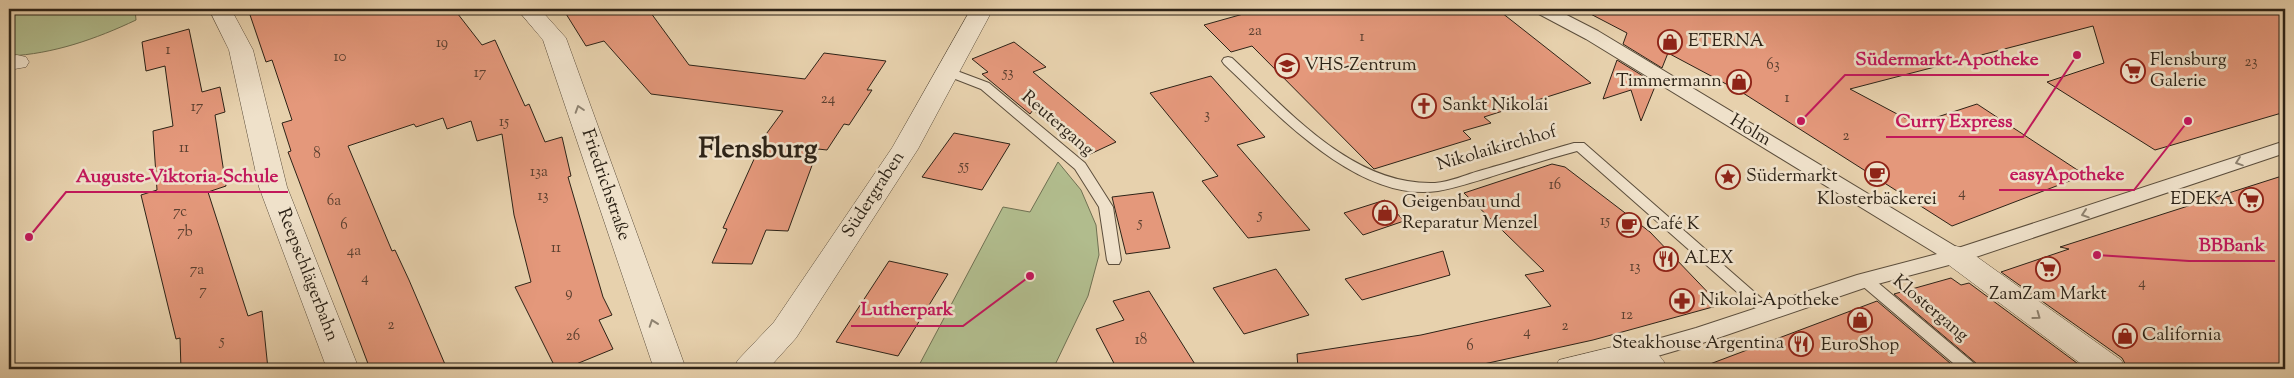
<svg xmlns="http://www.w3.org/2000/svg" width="2294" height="378" font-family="'Sorts Mill Goudy',serif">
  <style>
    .green { fill: #b1bc8d; stroke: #6f7052 }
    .building { fill: #e4987b; stroke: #2d2317 }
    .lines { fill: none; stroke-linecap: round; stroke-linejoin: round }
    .service-casing { stroke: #5c4e3c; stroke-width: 2 }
    .pedestrian-casing { stroke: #5c4e3c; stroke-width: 2 }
    .minor-casing { stroke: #5c4e3c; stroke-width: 1 }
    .service { fill: #efe1ca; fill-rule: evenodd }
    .pedestrian { fill: #efe1ca; fill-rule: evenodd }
    .minor { fill: #efe1ca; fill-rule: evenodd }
    .oneway { stroke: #8e8270 }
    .labels { text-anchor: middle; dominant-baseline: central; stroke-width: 5; stroke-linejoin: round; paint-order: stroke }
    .number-label { font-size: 15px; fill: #5b4030 }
    .poi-label { font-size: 18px; fill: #2d2317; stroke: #efe1ca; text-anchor: start }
    .street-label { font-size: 18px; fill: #2d2317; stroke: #efe1ca }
    .town-label { font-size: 28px; font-weight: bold; fill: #2d2317; stroke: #efe1ca }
    .leader { fill: none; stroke: #c2185b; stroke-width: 2 }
    .callout-dot { fill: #c2185b; stroke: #efe1ca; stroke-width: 2 }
    .callout-label { font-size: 19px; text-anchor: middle; font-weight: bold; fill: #c2185b; stroke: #efe1ca; stroke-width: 5; stroke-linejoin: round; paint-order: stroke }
  </style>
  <rect width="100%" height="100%" fill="#e7d1ad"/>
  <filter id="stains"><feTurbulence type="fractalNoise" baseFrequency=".004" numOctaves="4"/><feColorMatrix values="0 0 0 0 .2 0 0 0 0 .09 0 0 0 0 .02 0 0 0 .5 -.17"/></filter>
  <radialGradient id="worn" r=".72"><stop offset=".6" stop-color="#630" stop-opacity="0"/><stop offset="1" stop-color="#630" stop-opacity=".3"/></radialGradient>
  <!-- green -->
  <path class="green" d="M9,9H135L136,20C96,39 53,54 9,56Z
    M1058,162L1081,190L1096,225L1099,255L1088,296L1053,369H917L1003,207L1030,212Z"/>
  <!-- building -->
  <path class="building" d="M248,9H454L482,45L495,40L525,106L529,104L545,142L562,137L571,176L568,177L603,297L612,315L599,320L613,349L564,369H556L515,287L531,282L514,215L502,134L477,141L471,121L447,129L443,118L416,127L414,124L348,146L392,251L395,250L409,280L447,369H370L288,152L291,151L282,123L292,120L272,60L266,62Z
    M563,9H648L689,65L805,79L824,53L886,61L867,90H872L849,125L844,124L827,150L818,149L788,231L766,230L752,264L712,263L727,229L723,228L764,137L783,111L651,94L604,41L586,46Z
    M1261,9H1497L1591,83L1484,117L1491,123L1463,131L1471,139L1374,169L1252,46L1231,52L1204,25Z
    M1581,9H2285V112L2155,150L2047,82L2104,63L2093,26L1850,89L1916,124L1977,104L2085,175L1952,226L1743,93L1668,53L1662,68L1623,44L1627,33Z
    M189,29L202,92L220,87L225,112L215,115L226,186L208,192L248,316L262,311L268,369H181L180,338L176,339L141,195L157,190L153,131L173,126L165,66L146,71L142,42Z
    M1014,42L1046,67L1033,72L1116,142L1086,156L1033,110L1030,114L982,74L988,72L972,59Z
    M1617,60L1656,84L1641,121L1631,90L1603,99Z
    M1211,76L1265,137L1237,145L1310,230L1248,238L1202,181L1218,176L1150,93Z
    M954,133L1010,144L982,190L922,177Z
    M1552,164L1565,167L1650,232L1720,305L1593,340L1461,369H1298L1297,354L1421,335L1551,306L1525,275L1544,271L1464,193Z
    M2285,175V369H2128L2122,358L2001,272L2069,249L2060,247Z
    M1153,192L1170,248L1126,254L1112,197Z
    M1385,200L1404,221L1363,235L1344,213Z
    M1443,251L1450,275L1362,300L1345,279Z
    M889,261L948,274L898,356L836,342Z
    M1276,269L1309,315L1244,334L1213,288Z
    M1951,278L1961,285L1969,283L2085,369H1980L1977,364L1894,294Z
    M1149,291L1198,369H1117L1096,329L1124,320L1113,301Z
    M1877,301L1957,369H1702V367Z"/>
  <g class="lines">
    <defs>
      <path id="service" d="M1228,57L1232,58C1288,110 1352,186 1435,183C1450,182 1465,175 1479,171C1511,162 1542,152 1574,143H1584L1776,311L1773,315L1768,316L1763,315L1577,151C1547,159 1519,168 1490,177C1473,182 1456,188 1438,191C1358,203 1277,114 1224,64L1222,61L1224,58Z
        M949,68L989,83L1085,163L1113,207L1121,260L1119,264H1109L1107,260L1099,207L1075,169L981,89L945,75L943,72L945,69Z
        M1865,275L1870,276L1976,365L1978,369H1960L1860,284L1858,280L1860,276Z"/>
      <path id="pedestrian" d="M1535,9H1555L1598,31L1958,248L2285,141V153L1964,261L1870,286L1709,341L1637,362L1629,359L1625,353L1629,347L1696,328L1857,275L1937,254L1586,39L1537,13Z"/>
      <path id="minor" d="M209,9H231L253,50L287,187L359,369H327L259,187L229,50Z
        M517,9H540L566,38L686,369H654L543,40Z
        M971,9H993L918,149L796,338L768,369H733L738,360L774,322L892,148Z
        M17,55L26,57L29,62L26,67L9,70V56Z
        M1956,246L1966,249L2121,360L2126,369H2088L1946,263L1941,256L1946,249Z
        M1637,341C1651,346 1662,356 1668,369H1633L1630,366L1619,369H1554L1559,360Z"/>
    </defs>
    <!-- service casing -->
    <use href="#service" class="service-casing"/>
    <!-- pedestrian casing -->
    <use href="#pedestrian" class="pedestrian-casing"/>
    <!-- minor casing -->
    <use href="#minor" class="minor-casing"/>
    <!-- service -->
    <use href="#service" class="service"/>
    <!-- pedestrian -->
    <use href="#pedestrian" class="pedestrian"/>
    <!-- minor -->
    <use href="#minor" class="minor"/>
  </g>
  <!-- one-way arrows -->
  <defs><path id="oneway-chevron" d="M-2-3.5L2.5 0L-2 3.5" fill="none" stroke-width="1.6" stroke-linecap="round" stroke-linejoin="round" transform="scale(1.25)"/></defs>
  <g class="oneway">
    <use href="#oneway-chevron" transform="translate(579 109) rotate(-108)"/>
    <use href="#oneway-chevron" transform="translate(2239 162) rotate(161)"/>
    <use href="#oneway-chevron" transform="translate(2085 214) rotate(162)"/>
    <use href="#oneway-chevron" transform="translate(2037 316) rotate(36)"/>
    <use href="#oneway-chevron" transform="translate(653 323) rotate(-109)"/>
  </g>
  <!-- icons -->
  <defs>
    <symbol id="shop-ring" viewBox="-11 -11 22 22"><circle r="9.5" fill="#efe1ca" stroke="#8f2418" stroke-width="1.5"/><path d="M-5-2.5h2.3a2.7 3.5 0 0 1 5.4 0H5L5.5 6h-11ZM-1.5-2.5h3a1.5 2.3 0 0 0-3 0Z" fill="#8f2418"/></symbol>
    <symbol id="university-ring" viewBox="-11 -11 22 22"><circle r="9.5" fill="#efe1ca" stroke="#8f2418" stroke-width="1.5"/><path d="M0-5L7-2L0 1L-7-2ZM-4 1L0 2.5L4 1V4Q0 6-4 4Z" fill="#8f2418"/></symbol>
    <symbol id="supermarket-ring" viewBox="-11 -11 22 22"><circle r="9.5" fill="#efe1ca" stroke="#8f2418" stroke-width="1.5"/><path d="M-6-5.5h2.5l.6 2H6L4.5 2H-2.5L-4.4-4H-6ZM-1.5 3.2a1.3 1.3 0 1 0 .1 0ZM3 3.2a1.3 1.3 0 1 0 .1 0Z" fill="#8f2418"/></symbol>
    <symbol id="church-ring" viewBox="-11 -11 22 22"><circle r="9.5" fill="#efe1ca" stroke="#8f2418" stroke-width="1.5"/><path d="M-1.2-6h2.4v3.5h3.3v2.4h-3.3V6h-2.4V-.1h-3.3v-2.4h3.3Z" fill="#8f2418"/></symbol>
    <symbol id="cafe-ring" viewBox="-11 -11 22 22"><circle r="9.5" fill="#efe1ca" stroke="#8f2418" stroke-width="1.5"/><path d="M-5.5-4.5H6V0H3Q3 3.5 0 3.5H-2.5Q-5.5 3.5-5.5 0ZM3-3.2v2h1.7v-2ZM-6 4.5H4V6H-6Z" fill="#8f2418"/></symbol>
    <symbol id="sight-ring" viewBox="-11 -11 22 22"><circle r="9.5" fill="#efe1ca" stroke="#8f2418" stroke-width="1.5"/><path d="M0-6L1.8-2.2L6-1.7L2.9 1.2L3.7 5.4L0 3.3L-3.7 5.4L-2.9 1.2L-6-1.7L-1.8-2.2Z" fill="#8f2418"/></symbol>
    <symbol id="restaurant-ring" viewBox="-11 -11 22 22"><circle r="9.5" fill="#efe1ca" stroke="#8f2418" stroke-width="1.5"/><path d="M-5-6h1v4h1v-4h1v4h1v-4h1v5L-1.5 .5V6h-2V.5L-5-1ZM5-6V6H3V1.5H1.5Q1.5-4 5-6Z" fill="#8f2418"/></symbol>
    <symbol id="pharmacy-ring" viewBox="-11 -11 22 22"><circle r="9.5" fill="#efe1ca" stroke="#8f2418" stroke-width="1.5"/><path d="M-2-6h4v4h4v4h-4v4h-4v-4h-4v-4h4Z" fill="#8f2418"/></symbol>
  </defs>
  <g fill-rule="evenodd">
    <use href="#shop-ring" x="1656" y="28" width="28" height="28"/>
    <use href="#university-ring" x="1273" y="52" width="28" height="28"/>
    <use href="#supermarket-ring" x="2119" y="57" width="28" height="28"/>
    <use href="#shop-ring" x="1725" y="68" width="28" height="28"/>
    <use href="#church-ring" x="1410" y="92" width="28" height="28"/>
    <use href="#cafe-ring" x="1863" y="160" width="28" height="28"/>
    <use href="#sight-ring" x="1714" y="163" width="28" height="28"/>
    <use href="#supermarket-ring" x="2237" y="186" width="28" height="28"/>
    <use href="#shop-ring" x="1371" y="199" width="28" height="28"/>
    <use href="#cafe-ring" x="1615" y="211" width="28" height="28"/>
    <use href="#restaurant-ring" x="1652" y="245" width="28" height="28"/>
    <use href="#supermarket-ring" x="2034" y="255" width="28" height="28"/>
    <use href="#pharmacy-ring" x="1668" y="287" width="28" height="28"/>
    <use href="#shop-ring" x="1846" y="306" width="28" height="28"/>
    <use href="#shop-ring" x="2111" y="322" width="28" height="28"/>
    <use href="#restaurant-ring" x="1787" y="330" width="28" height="28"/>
  </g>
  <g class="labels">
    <!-- number labels -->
    <g class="number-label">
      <text x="1255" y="31">2a</text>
      <text x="1362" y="37">1</text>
      <text x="442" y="43">19</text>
      <text x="168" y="50">1</text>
      <text x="340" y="57">10</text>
      <text x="2251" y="62">23</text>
      <text x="1773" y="65">63</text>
      <text x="480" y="73">17</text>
      <text x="1008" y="73">53</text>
      <text x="1787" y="98">1</text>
      <text x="828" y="99">24</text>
      <text x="197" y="107">17</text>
      <text x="1207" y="115">3</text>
      <text x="504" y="122">15</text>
      <text x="1846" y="136">2</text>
      <text x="184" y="148">11</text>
      <text x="317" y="154">8</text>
      <text x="964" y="166">55</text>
      <text x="539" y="172">13a</text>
      <text x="1555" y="185">16</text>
      <text x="1962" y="193">4</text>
      <text x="543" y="196">13</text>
      <text x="334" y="201">6a</text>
      <text x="180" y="212">7c</text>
      <text x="1260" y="215">5</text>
      <text x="1605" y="221">15</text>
      <text x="1140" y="223">5</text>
      <text x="344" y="225">6</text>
      <text x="185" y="232">7b</text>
      <text x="556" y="248">11</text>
      <text x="354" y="251">4a</text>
      <text x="1635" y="267">13</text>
      <text x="197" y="270">7a</text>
      <text x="365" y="278">4</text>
      <text x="2142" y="283">4</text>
      <text x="203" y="291">7</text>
      <text x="569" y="293">9</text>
      <text x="1627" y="315">12</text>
      <text x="391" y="325">2</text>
      <text x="1565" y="326">2</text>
      <text x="1527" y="332">4</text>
      <text x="573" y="336">26</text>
      <text x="1141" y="340">18</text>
      <text x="222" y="341">5</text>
      <text x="1470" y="346">6</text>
    </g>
    <!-- poi labels -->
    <g class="poi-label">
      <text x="1688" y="42">ETERNA</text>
      <text x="2150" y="61">Flensburg<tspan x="2150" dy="21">Galerie</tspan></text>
      <text x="1304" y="66">VHS-Zentrum</text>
      <text x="1722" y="82" text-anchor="end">Timmermann</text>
      <text x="1442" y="106">Sankt Nikolai</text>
      <text x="1746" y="177">Südermarkt</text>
      <text x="1877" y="200" text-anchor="middle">Klosterbäckerei</text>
      <text x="2234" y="200" text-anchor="end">EDEKA</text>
      <text x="1402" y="203">Geigenbau und<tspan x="1402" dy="21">Reparatur Menzel</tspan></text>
      <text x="1646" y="225">Café K</text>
      <text x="1684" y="259">ALEX</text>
      <text x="2048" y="295" text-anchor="middle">ZamZam Markt</text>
      <text x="1700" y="301">Nikolai-Apotheke</text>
      <text x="2142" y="336">California</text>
      <text x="1784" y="344" text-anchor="end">Steakhouse Argentina</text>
      <text x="1860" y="346" text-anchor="middle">EuroShop</text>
    </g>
    <!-- street labels -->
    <g class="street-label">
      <text transform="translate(1057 124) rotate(41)">Reutergang</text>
      <text transform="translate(1750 131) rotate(31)">Holm</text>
      <text transform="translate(1497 149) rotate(-16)">Nikolaikirchhof</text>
      <text transform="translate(605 185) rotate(71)">Friedrichstraße</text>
      <text transform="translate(874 195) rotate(-57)">Südergraben</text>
      <text transform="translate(307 275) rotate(69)">Reepschlägerbahn</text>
      <text transform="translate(1930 309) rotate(40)">Klostergang</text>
    </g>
    <!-- town labels -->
    <g class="town-label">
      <text x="758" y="150">Flensburg</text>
    </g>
  </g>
  <!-- callouts -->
  <path class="leader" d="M1801 121L1845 75H2049M2077 55L2023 137H1886M2188 121L2134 190H1999M29 237L66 192H288M2097 255L2189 261H2275M1030 276L963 326H851"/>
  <g class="callout-dot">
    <circle cx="1801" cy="121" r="5"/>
    <circle cx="2077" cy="55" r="5"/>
    <circle cx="2188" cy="121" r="5"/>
    <circle cx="29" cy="237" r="5"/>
    <circle cx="2097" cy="255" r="5"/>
    <circle cx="1030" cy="276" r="5"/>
  </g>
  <g class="callout-label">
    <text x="1947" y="65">Südermarkt-Apotheke</text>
    <text x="1954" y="127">Curry Express</text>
    <text x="2067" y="180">easyApotheke</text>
    <text x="177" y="182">Auguste-Viktoria-Schule</text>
    <text x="2232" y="251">BBBank</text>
    <text x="907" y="315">Lutherpark</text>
  </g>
  <!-- margin -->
  <rect width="2294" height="378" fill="none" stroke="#e7d1ad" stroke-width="30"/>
  <rect x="10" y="10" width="2274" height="358" fill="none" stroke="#2d2317" stroke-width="2.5"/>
  <rect x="15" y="15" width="2264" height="348" fill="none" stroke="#2d2317"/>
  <rect width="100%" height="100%" filter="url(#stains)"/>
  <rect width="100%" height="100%" fill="url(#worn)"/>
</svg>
